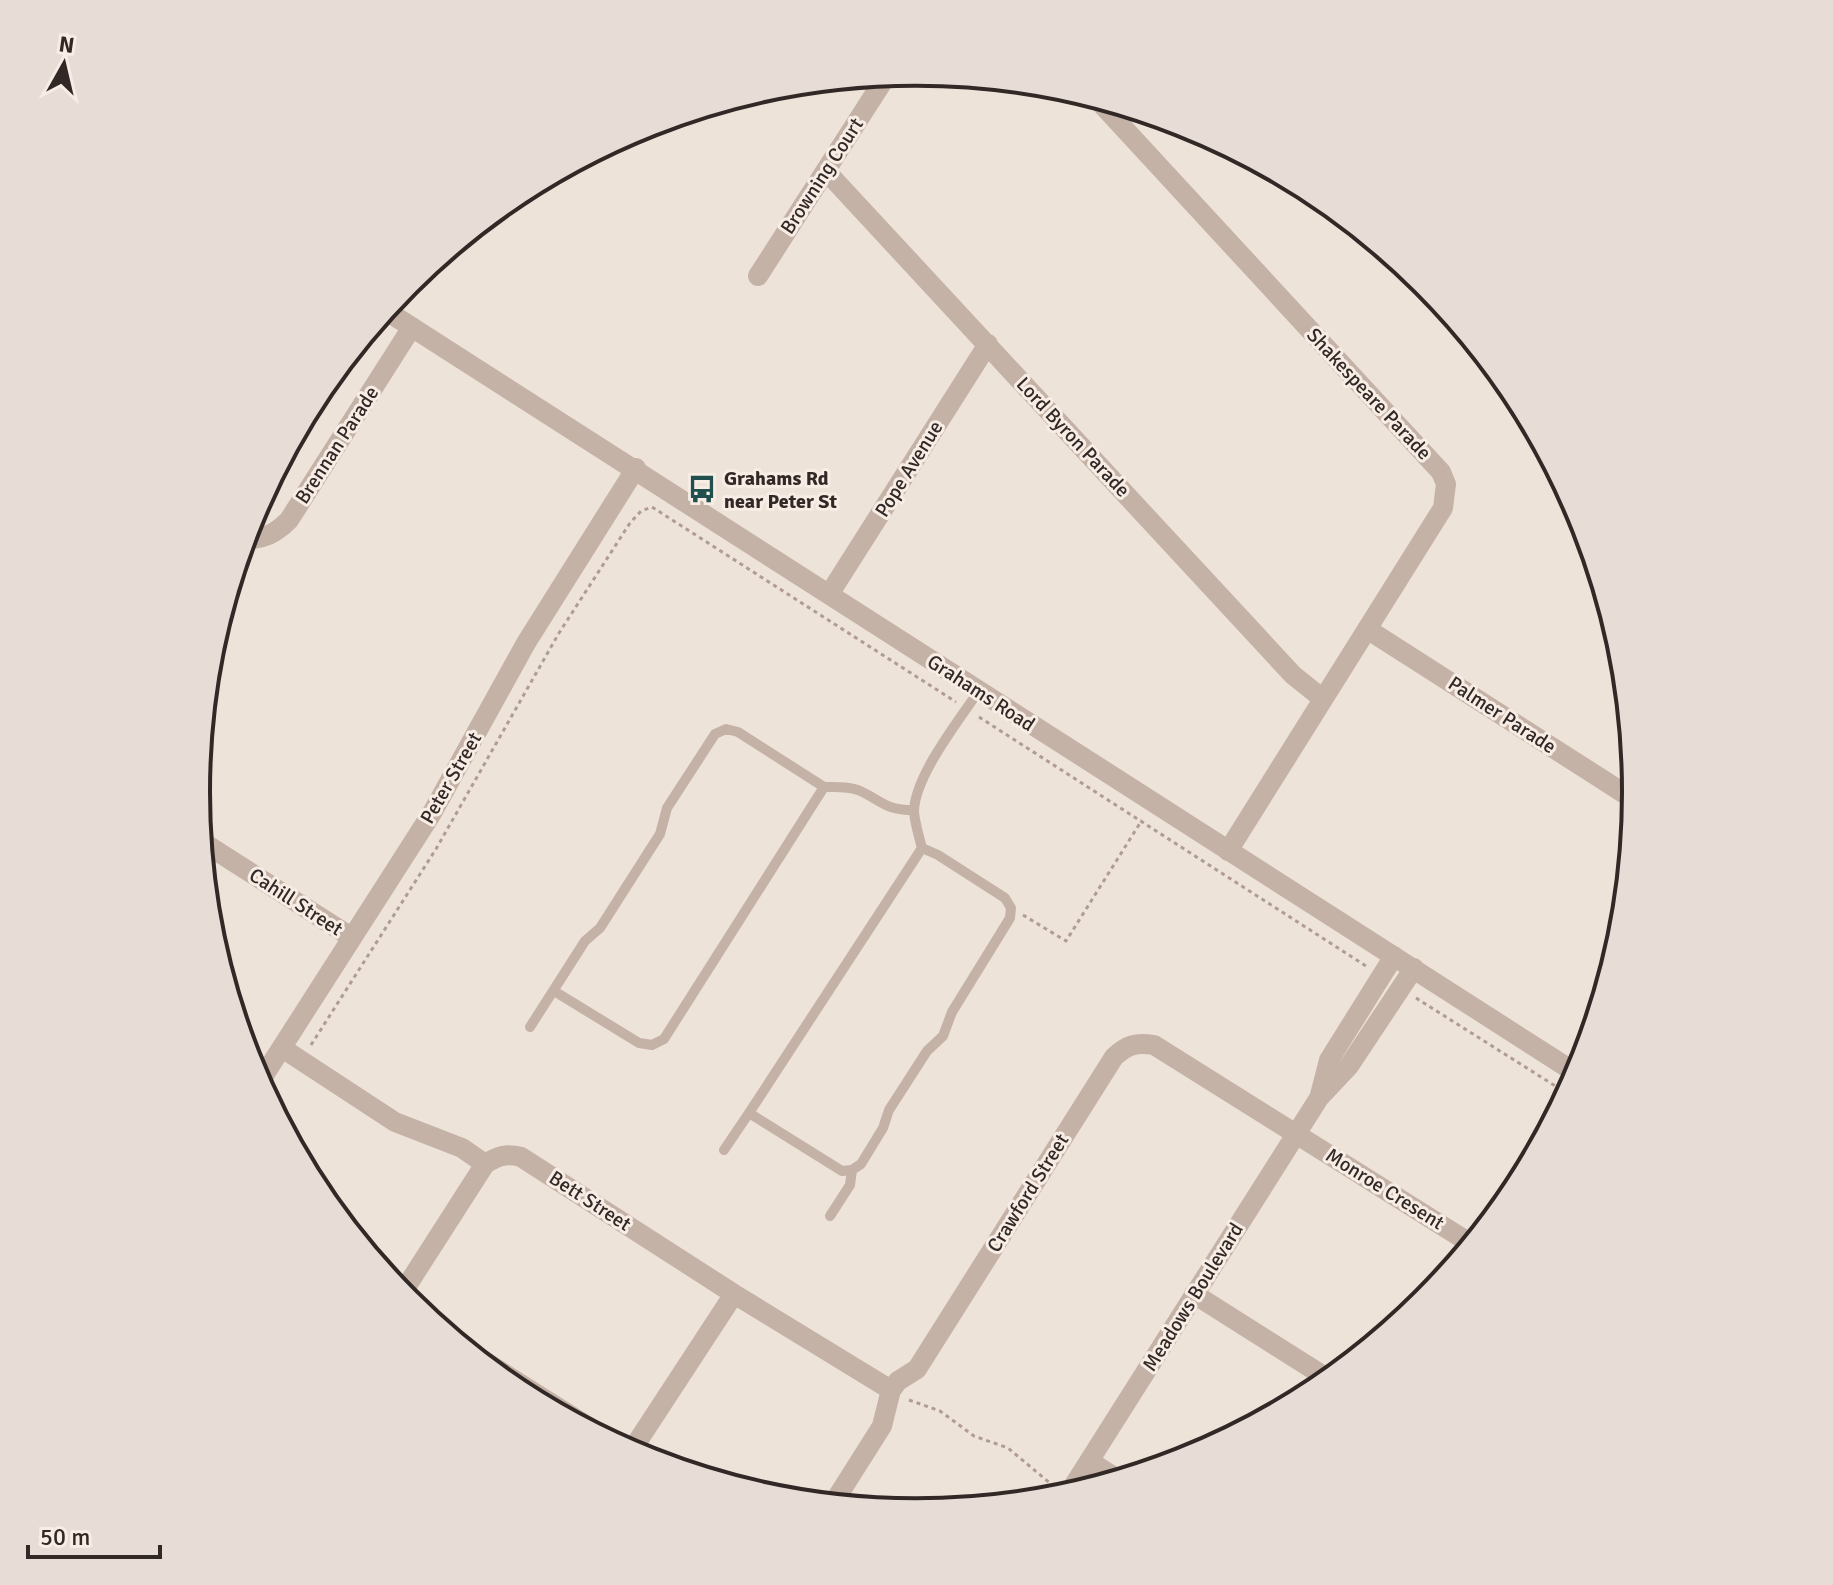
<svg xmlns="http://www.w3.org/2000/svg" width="1833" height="1585" font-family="Signika,sans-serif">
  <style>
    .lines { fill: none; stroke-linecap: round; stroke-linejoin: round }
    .path { stroke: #b09c91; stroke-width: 3; stroke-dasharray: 4 4; stroke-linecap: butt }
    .service { stroke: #c5b2a7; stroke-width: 10 }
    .minor { stroke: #c5b2a7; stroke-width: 20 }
    .labels { text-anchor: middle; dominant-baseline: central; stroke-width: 6; stroke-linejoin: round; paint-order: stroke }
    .street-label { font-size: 20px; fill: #322927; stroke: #f7ede5 }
    .poi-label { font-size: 20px; font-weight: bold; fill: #322927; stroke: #f7ede5; text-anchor: start }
    .rim { fill: none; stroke: #322927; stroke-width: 4 }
  </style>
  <rect width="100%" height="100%" fill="#eee3d9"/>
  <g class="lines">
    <!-- path -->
    <path class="path" d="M979,717L1366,966
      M1023,915L1066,941L1142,820
      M1416,998L1568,1094
      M311,1045L436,849L559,633L630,523L641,511L652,507L956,702
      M909,1400L940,1411L974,1436L1008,1448L1051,1484"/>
    <!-- service -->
    <path class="service" d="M922,848L749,1113L842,1171L852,1170L861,1164L883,1128L889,1110L927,1051L943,1036L952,1012L1010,918L1011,908L1005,898L938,855L922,848C919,837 915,823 914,812C914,777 959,720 978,692
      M554,991L639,1043L652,1045L664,1039L824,787C835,787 847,786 858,790C883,801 884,810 914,810
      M530,1027L585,941L600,928L660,834L667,808L715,734L726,729L738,732L824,787
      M724,1150L749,1113
      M830,1216L850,1185L852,1170"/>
    <!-- minor -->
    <path class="minor" d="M1095,97L1441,472L1446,484L1443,508L1228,851
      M826,171L1293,675L1323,699
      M758,276L887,75
      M385,310L1579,1075
      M244,540C264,539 275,534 289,520L412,327
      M830,593L988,344
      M1367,629L1636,801
      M201,841L351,937
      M282,1048L395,1122L462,1148L485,1164C498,1156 506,1153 521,1157L734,1294L891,1390
      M259,1083L432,813L526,643L636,468
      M1320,1095L1329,1060L1394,956
      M1194,1294L1330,1380
      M401,1295L485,1164
      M462,1347L622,1448
      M630,1453L734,1294
      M1089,1461L1119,1480
      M1067,1496L1319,1098L1349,1066L1414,968
      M832,1505L882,1426L891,1390L898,1381L917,1369L1114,1057C1127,1045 1136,1042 1154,1045L1473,1245"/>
  </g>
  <!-- icons -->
  <defs>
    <symbol id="bus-bare" viewBox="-9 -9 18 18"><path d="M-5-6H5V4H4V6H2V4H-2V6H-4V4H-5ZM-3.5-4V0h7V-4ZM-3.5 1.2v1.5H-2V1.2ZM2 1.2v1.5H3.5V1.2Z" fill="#214f4e" stroke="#f7ede5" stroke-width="2.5" paint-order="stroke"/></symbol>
  </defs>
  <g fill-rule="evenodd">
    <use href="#bus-bare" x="682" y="469" width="40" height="40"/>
  </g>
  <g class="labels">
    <!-- street labels -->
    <g class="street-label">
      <text transform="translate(822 176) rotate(-57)">Browning Court</text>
      <text transform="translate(1369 394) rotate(47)">Shakespeare Parade</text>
      <text transform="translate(1073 437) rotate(47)">Lord Byron Parade</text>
      <text transform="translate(337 445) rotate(-57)">Brennan Parade</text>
      <text transform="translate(909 469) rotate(-58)">Pope Avenue</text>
      <text transform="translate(981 693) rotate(33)">Grahams Road</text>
      <text transform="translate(1502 715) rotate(33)">Palmer Parade</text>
      <text transform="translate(451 778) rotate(-60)">Peter Street</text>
      <text transform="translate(296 902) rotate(33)">Cahill Street</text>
      <text transform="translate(1385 1189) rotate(32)">Monroe Cresent</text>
      <text transform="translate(1028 1193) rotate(-58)">Crawford Street</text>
      <text transform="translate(590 1201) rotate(33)">Bett Street</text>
      <text transform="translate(1193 1297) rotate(-58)">Meadows Boulevard</text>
    </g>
    <!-- poi labels -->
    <g class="poi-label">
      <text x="724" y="478">Grahams Rd<tspan x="724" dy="23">near Peter St</tspan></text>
    </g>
  </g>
  <!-- crop -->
  <path d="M0 0H1833V1585H0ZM210 792a706 706 0 1 1 1412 0a706 706 0 1 1-1412 0Z" fill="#e7ddd6" fill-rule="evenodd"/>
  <path class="rim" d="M210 792a706 706 0 1 1 1412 0a706 706 0 1 1-1412 0Z"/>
  <!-- north arrow -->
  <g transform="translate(64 64) rotate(8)" stroke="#f7ede5" stroke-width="6" paint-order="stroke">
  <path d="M0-6L14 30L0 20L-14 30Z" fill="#322927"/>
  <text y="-12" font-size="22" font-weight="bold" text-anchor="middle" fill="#322927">N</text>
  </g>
  <!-- scale -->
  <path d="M28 1545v12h132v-12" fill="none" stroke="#322927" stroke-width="4"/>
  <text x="40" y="1545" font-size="24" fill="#322927" stroke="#f7ede5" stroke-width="6" paint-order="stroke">50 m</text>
</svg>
